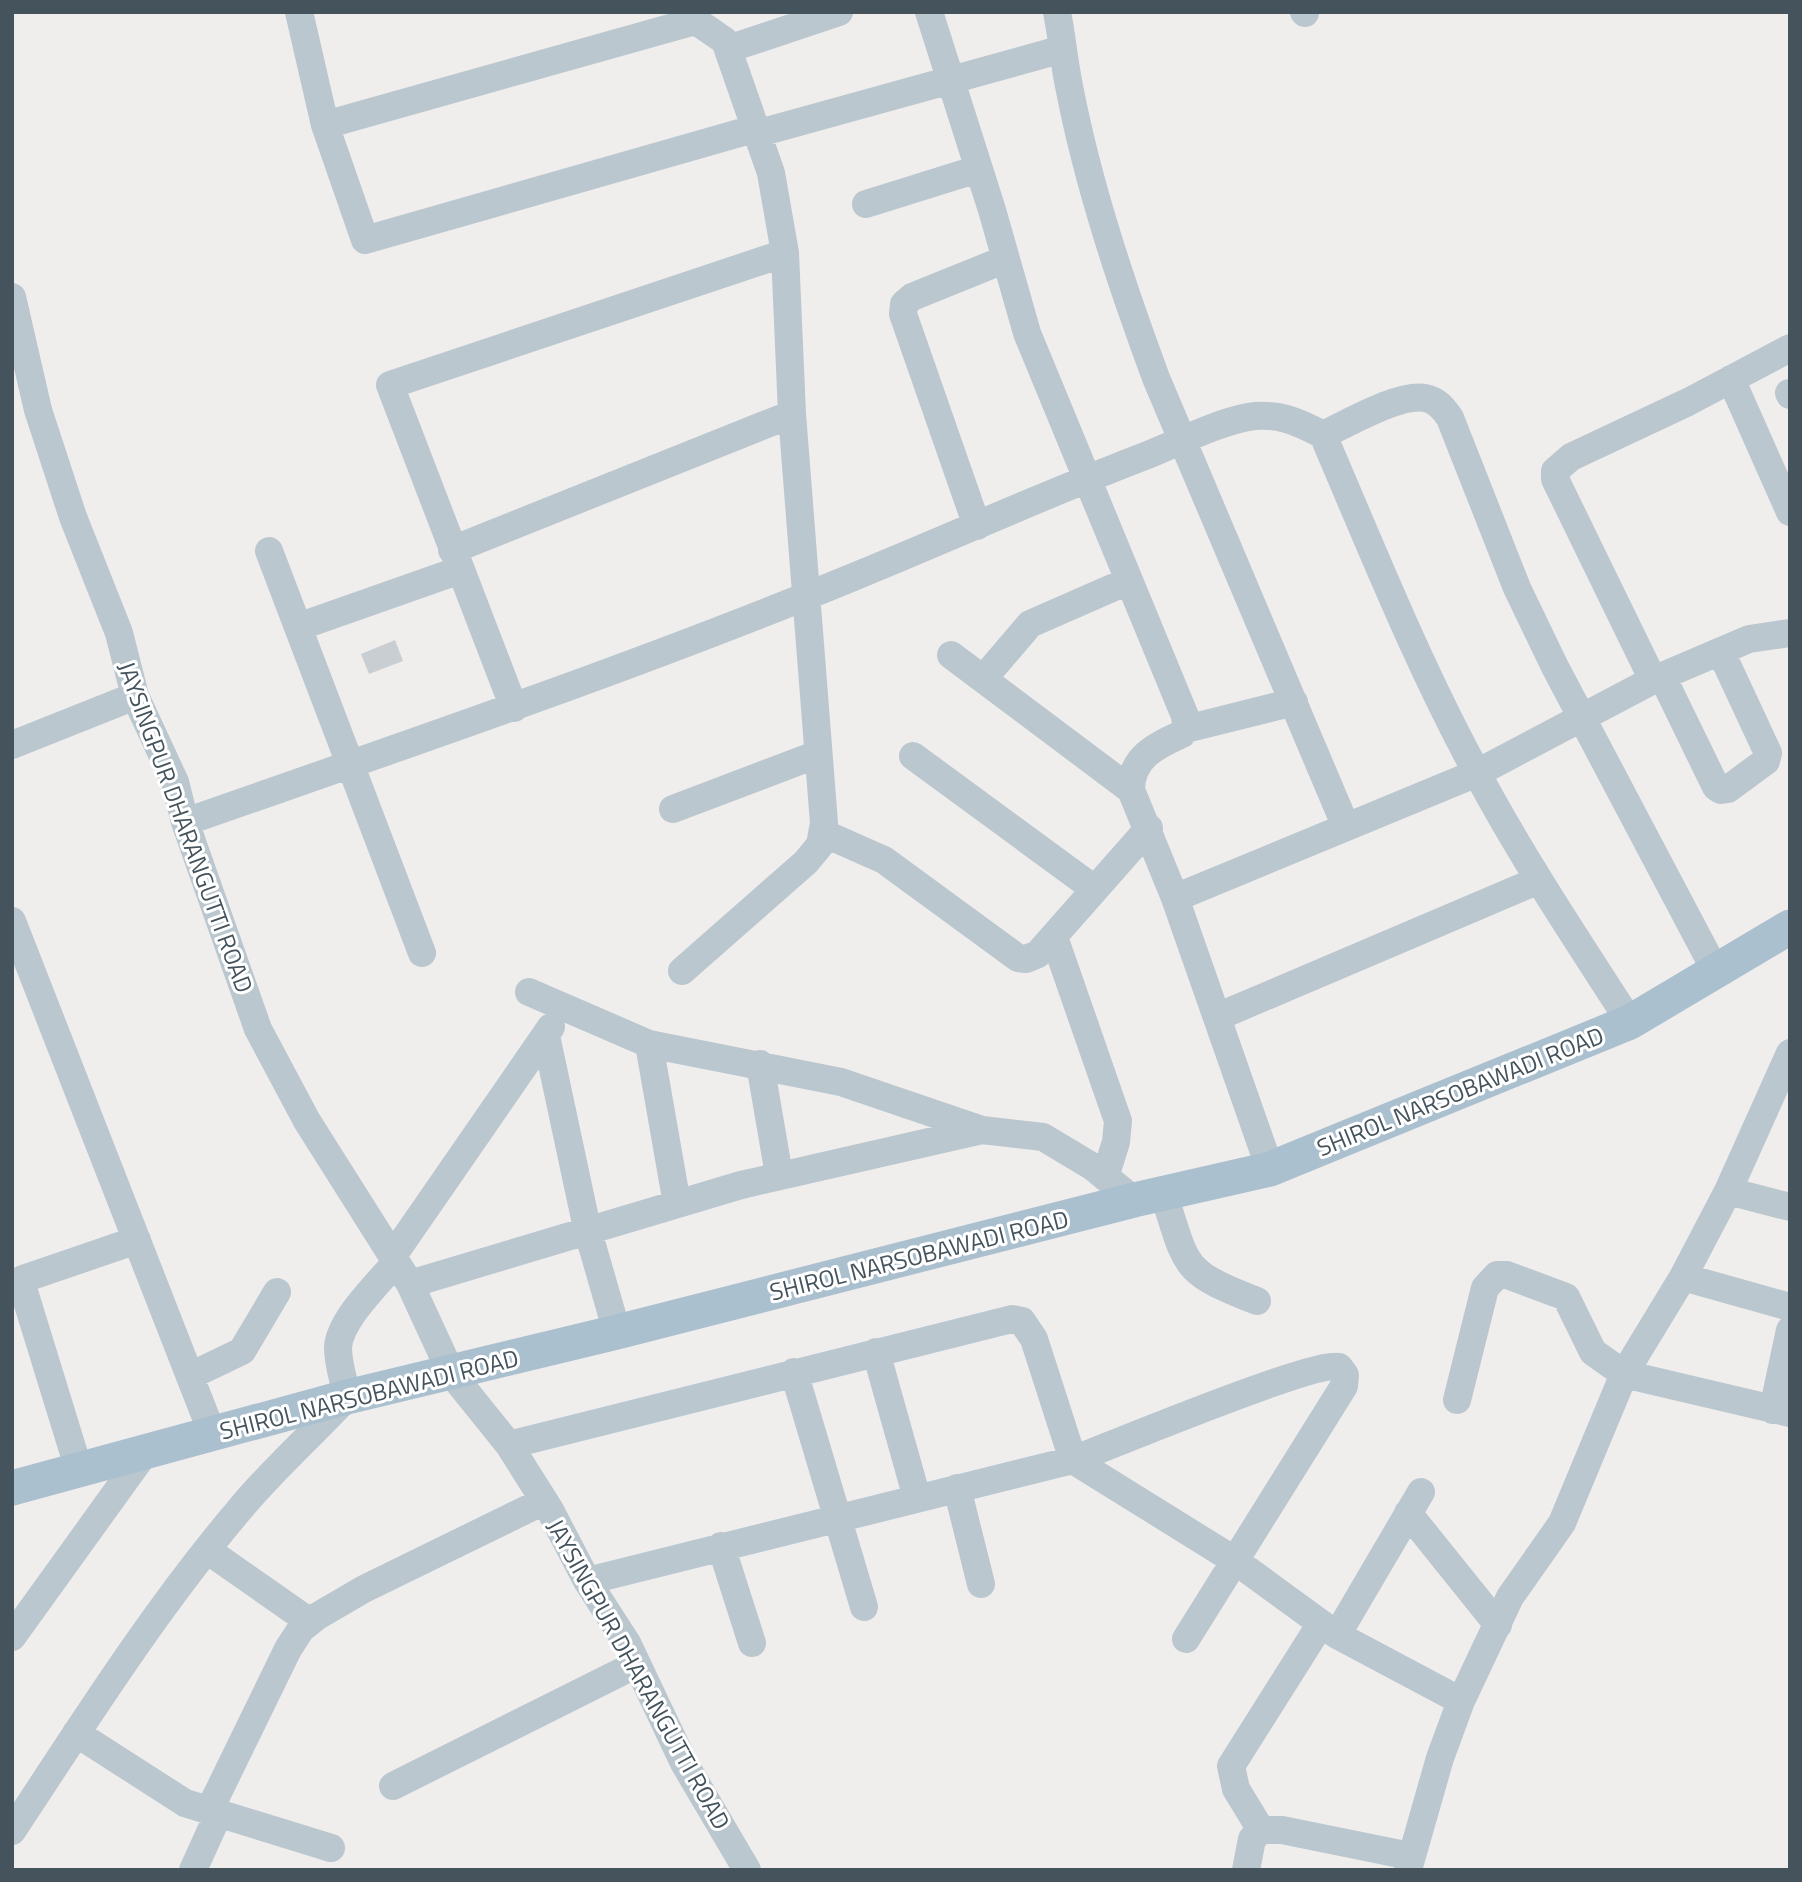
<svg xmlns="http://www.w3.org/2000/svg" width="1802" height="1882" font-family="'Titillium Web',sans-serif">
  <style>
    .building { fill: #c9ced3 }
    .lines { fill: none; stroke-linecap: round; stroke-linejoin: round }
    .minor { stroke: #bac7ce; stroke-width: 28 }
    .major { stroke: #abc0cf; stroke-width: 35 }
    .labels { text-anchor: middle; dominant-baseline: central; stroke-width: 6; stroke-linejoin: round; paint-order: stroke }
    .street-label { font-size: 24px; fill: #44535c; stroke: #fff }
  </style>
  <rect width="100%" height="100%" fill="#f0eded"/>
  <!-- building -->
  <path class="building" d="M395,640L403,661L369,674L361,654Z"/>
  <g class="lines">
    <!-- minor -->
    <path class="minor" d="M299,12L325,125L365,240L757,128
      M929,12L992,210L1027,333L1185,716L1186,724L1182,734C1156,746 1131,757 1131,790L1175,898L1270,1169
      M1057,12C1062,37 1064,62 1069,86C1088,185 1121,283 1156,378L1346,827
      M1304,12L1305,13
      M728,49L839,12
      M325,125L695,21
      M759,133L1063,49
      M866,204L978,169
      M12,297L38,410L73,517L119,633L135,696L175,782L185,822L258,1029L307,1121L410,1284L451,1373L509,1445L550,1510L587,1581L627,1643L684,1763L747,1870
      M1731,379L1790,512
      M1789,393L1790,395
      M1323,435C1347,424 1399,393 1425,398C1437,400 1444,409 1450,418L1517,588L1555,667L1715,970
      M977,526L903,314L904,304L912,297L1006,259
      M452,550L792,414
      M269,551L422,953
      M298,627L460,570
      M951,655L1131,790
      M1662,676L1716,787L1721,790L1728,789L1766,761L1768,753L1721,652
      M983,679L1030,624L1128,581
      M1653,680L1555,479V471L1571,457L1688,402L1790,348
      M514,708L390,385L785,253
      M1186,729L1294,702
      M12,745L135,696
      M913,756L1093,888
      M673,809L818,754
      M185,822C408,744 632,668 851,578C949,538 1046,494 1145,456C1178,443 1213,424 1248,417C1277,412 1299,422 1323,435C1372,549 1418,665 1477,773C1523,859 1577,940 1630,1022
      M823,833L884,860L1018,958L1026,959L1038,954L1149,828
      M1175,898L1477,773L1653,680L1749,639L1790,633
      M12,921L212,1433
      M1054,937L1118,1121L1116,1142L1105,1177
      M682,971L806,862L820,845L824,823L792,414L785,253L771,173L725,41L683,12
      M529,992L649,1044L841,1082L982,1130
      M1217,1017L1539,880
      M546,1036L587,1228L617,1332
      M649,1044L677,1204
      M760,1064L779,1175
      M1728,1191L1790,1207
      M1163,1192C1188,1268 1180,1271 1257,1301
      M392,1257L551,1027
      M1683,1277L1790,1307
      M410,1284L741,1185L982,1130L1043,1137L1093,1167L1134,1200
      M876,1352L917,1498
      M794,1372L864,1607
      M190,1376L242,1351L277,1292
      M1457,1400L1485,1288L1497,1275H1507L1566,1297L1593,1352L1624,1374L1790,1413
      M1773,1410L1790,1330
      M509,1445L1012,1319L1022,1321L1034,1339L1073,1460C1109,1446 1316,1360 1339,1367L1345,1375L1344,1386L1186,1639
      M79,1470L22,1285L23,1279L137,1240
      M957,1488L981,1584
      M1408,1513L1498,1625
      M721,1546L752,1643
      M207,1550L310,1622
      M587,1581L1073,1460L1234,1560L1337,1635L1461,1701
      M1337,1635L1421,1492
      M12,1637L146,1451
      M76,1733L185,1803L331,1848
      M393,1786L637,1664
      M209,1811L288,1649L301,1629L316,1617L364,1589L544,1501
      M1261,1830L1236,1789L1231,1766L1320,1625
      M12,1831C84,1722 155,1609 240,1509C273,1469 312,1435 347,1397C344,1381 338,1364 338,1348C339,1320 378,1284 396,1262
      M193,1870L218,1815
      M1246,1870L1252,1839L1261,1830H1282L1410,1856
      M1408,1870L1440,1758L1461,1701L1510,1597L1562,1523L1624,1374L1683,1277L1728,1191L1790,1053"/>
    <!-- major -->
    <path class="major" d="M12,1488L347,1397L617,1332L1134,1200L1270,1169L1630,1022L1790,927"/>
  </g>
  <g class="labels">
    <!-- street labels -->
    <g class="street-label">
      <text transform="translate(186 827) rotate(70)">JAYSINGPUR DHARANGUTTI ROAD</text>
      <text transform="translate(1460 1091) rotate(-22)">SHIROL NARSOBAWADI ROAD</text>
      <text transform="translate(919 1255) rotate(-14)">SHIROL NARSOBAWADI ROAD</text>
      <text transform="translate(369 1394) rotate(-14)">SHIROL NARSOBAWADI ROAD</text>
      <text transform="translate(639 1674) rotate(61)">JAYSINGPUR DHARANGUTTI ROAD</text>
    </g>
  </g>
  <!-- border -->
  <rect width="1802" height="1882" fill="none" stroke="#44535c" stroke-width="28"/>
</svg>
